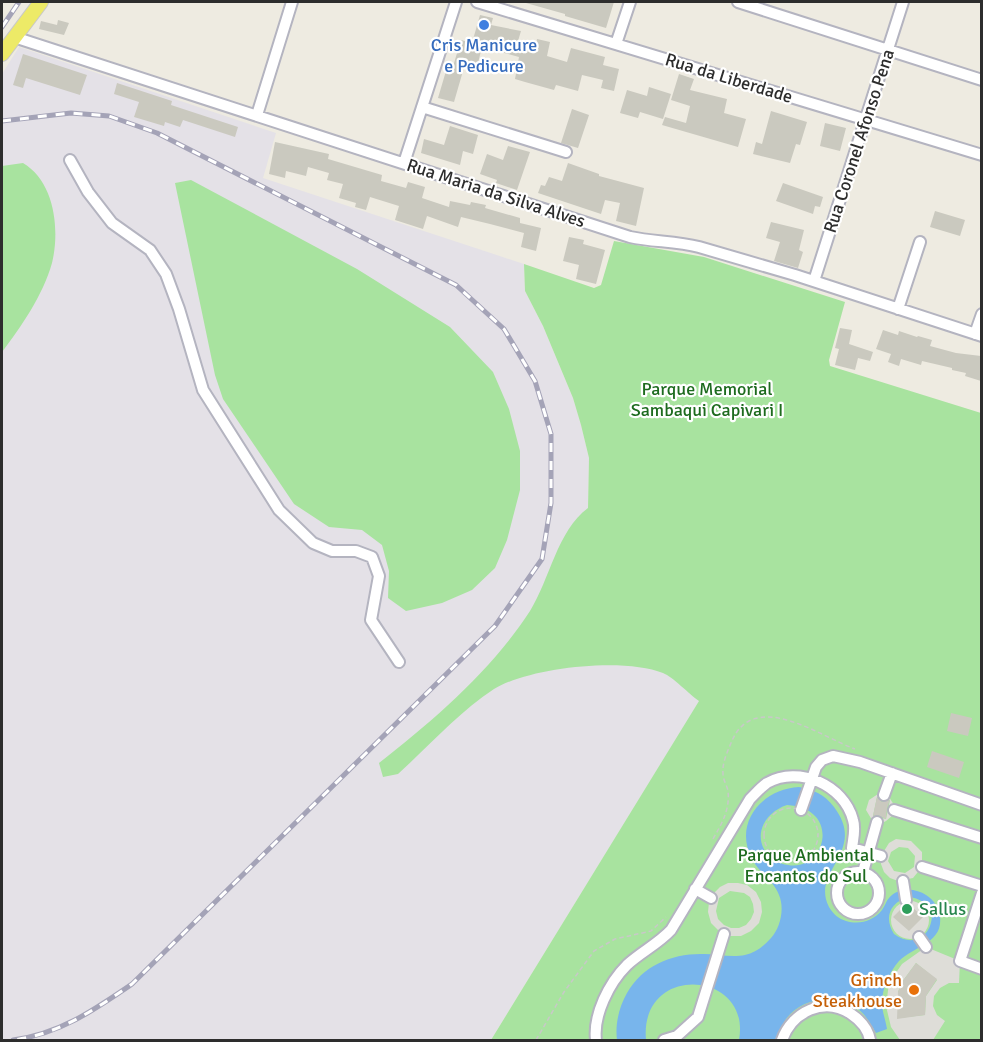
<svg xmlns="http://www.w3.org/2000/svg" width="983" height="1042" font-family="Signika,sans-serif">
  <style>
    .industrial { fill: #e4e1e7 }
    .green { fill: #a8e39f }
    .plaza { fill: #deddd8; fill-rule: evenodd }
    .water { fill: #78b5ec; fill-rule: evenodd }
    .building { fill: #cac9bf }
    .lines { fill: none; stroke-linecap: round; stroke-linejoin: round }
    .minor-casing { stroke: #b4b4c0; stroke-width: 14 }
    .major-casing { stroke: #c8c8c8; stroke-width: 16 }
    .path { stroke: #c8c8c8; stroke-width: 1.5; stroke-dasharray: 4.5 3; stroke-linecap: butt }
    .minor { stroke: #fff; stroke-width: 10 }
    .major { stroke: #edea67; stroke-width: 14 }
    .rail-casing { stroke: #a4a3b7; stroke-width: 5 }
    .rail { stroke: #fff; stroke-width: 3; stroke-dasharray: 9; stroke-linecap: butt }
    .shop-dot { fill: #3f7fe0; stroke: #fff; stroke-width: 2 }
    .leisure-dot { fill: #2e9e5b; stroke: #fff; stroke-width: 2 }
    .food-dot { fill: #e8710a; stroke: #fff; stroke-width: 2 }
    .labels { text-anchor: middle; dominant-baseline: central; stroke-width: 4.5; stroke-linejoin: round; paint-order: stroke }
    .shop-label { font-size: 18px; fill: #366cbe; stroke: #fff }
    .street-label { font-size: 18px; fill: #2d2d2d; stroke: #fff }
    .park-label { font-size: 18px; fill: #1d6b1e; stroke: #fff }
    .leisure-label { font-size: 18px; fill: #27864d; stroke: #fff; text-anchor: start }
    .food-label { font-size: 18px; fill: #c56008; stroke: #fff; text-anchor: end }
  </style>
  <rect width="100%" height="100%" fill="#eeebe1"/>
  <!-- industrial -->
  <path class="industrial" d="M19,47L276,133L263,178L524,264L525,291L543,326L573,398L581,425L589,458L588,508L800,537L491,1040H2V74Z"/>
  <!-- green -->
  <path class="green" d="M23,163C55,182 60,230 52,263C43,295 21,327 2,352V166Z
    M191,180L357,269L450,327L493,372L509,409L520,451V490L507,540L495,568L472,590L442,603L406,611L388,598L389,571L382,545L362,530L329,527L294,504L223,399L215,375L175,183Z
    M614,241L704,257L845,302L829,360L830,366L981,413V1040H491L699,701C689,694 673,677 663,673C624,657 530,667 494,689C460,711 429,746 398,774L383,777L379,763C434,720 491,671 530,611C550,579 557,531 588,508L589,458L581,425L573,398L543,326L525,291L524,264L594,288L601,285Z"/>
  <!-- plaza -->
  <path class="plaza" d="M878,794L889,797L894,805L893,815L886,821L882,823L872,820L866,810L869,800ZM877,797L890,800L886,819L873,816Z
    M896,839L911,841L922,852V867L913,878L898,881L890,878L884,872L881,864V856L889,843ZM899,847L908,848L915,856L914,867L905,873L894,871L888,861L891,852Z
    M728,883H738L747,885L756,892L761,902L762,912L759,923L751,931L741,936H729L719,931L711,923L708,912L709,902L713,894L720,887ZM730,891L744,893L750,897L753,904L754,912L751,919L746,925L739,928H731L724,925L718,919L716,911L719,898Z
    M891 920a19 19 0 1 1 38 0a19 19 0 1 1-38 0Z
    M926,947L960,961L959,983H949L940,988L934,996L933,1006L937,1015L945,1021L933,1040H900L891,1027L886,1006L889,983L902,964ZM916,963L937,980L926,996L925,1015L898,1018V992L902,982Z"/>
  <!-- water -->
  <path class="water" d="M799,787C814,790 824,794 834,807C868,852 810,871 829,907C833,914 839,919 846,921C860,925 873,921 882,910C885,906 886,901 889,898C898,887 916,888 926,895C934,900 939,908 940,917C943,943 914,946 899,961C889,972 881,991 882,1006C883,1014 886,1022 887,1029L876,1033C870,1023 865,1013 855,1007C834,994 801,998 786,1019C782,1025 779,1034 776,1040H739C752,970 639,962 646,1040H617C615,1024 619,1007 627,993C643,965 673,953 704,954C717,954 732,958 745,955C755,953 764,946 771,938C780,928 785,909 779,895C774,881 759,873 752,859C733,823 762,789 799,787ZM787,805C842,808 826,872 788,865C779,864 770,859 765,851C753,831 768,811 787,805ZM908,897C920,898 927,903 932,914C932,937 913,948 894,934C884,918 889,903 908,897Z"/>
  <!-- building -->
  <path class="building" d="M526,2H614L606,28L565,16V14L526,3Z
    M480,15L493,18L491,25L521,31L518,41L536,46L537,39L550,42L547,56L567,62L571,48L605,57L603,65L619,69L614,91L601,88L603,80L582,75L578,91L556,85L554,90L525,82L515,79L519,57L482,47L477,67L465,64L454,102L438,98L446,71L451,73L461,40L472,43Z
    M58,20L69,23L64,35L39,29L41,21L57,25Z
    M23,54L87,75L80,95L26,78L23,88L13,85Z
    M679,74L694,79L690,90L727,99L724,113L746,119L738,147L662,125L665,117L686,123L690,106L671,100Z
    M117,83L172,101L171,105L238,127L235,137L183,120L180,127L165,122L164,126L134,117L139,102L114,94Z
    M649,87L671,94L663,119L640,112L638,118L620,113L627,90L647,96Z
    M572,109L589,115L578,148L561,143Z
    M771,111L807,122L800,145L796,144L790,163L753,154L756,142L762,144Z
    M825,123L846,128L840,151L820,146Z
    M450,126L478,135L473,154L463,151L460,165L421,153L424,139L444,145Z
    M275,142L329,154L328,159L382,175L381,181L406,188L408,182L425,187L422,198L449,207L450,201L470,205L471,202L486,205L485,208L520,218V223L541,228L536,251L521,247L524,233L490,224L461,217L458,227L427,216L423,229L395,220L399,206L370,197L366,210L355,207L356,203L339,198L343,184L327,180L329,173L308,167L306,176L286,171L285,178L269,174Z
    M508,146L530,152L517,190L496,183L497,180L480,174L487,154L503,160Z
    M568,163L599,174V176L644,188L636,226L616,221L620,203L605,200L601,214L538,193L541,185L545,186L549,177L562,181Z
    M783,183L823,197L820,207L815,206L813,214L776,201Z
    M935,211L965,220L960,236L930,227Z
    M771,222L804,230L799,250L803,252L798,268L774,261L780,242L766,238Z
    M569,237L584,240L583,244L605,250L596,284L576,279L579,265L563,261Z
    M840,328L852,330L849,344L873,352L870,361L858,358L855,370L835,365L839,349L835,348Z
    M883,330L898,335L899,331L917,337L918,336L932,340L930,346L956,353L981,356V381L965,376L966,373L952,370V368L922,361L921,365L901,359L899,366L888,362L891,354L876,349Z
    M951,713L972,718L968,736L947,731Z
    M932,751L964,762L959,778L927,767Z
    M877,797L882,802L890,800L887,808L886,819L878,815L873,816Z
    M911,906L923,917L909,931L893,917L903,907Z
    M916,963L937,979L926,996L925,1015L897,1019L898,992L902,982Z"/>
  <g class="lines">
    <defs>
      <path id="minor" d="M477,2L982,155
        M738,2L982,80
        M14,37L630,237C653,242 676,241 699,247L795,275L982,336
        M616,44L630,2
        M422,107L566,152
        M257,115L292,2
        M70,160L88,192L112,223L150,250L166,274L179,309L203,390L279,510L313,543L332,551H356L372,557L379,576L371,620L399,662
        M404,163L456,2
        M814,281L903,2
        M898,309L920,242
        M975,334L982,314
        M884,795L892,773
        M801,810L816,767L822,760L833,756L860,762L982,805
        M894,810L982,838
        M922,867L982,886
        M837 893a21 21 0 1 1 42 0a21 21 0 1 1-42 0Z
        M863,872L877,822
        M903,881L906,900
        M695,889L711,898
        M982,893L960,961L982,969
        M919,937L926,947
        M596,1040C593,1015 609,983 627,965C641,952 658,944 671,930L750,799C755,794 761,787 767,783C799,765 844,785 853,820C856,829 853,839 852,848L881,856
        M664,1040L677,1036L698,1017L724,934
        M782,1040C792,1012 824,996 851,1014C860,1020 868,1029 870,1040"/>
      <path id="major" d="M2,54L41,2"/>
    </defs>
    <!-- minor casing -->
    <use href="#minor" class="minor-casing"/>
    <!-- major casing -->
    <use href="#major" class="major-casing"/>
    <!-- path -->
    <path class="path" d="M764 835a27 27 0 1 1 54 0a27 27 0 1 1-54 0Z
      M713,839C722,823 730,810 728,791C727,785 723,780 723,774C722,763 727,753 731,743C753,687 821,737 855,749
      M536,1040L564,992L594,951L615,939L651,931L666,917"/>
    <!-- minor -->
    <use href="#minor" class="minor"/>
    <!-- major -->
    <use href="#major" class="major"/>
    <defs>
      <path id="rail" d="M2,27L19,2
        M2,121L71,113L109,116L157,133L456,285L504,329L535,381L551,434V503L542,559L495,626L132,984C94,1010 60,1034 13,1040"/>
    </defs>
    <!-- rail casing -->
    <use href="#rail" class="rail-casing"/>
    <!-- rail -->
    <use href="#rail" class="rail"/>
  </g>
  <!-- markers -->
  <circle class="shop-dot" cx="484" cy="25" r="6"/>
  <circle class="leisure-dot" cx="907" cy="909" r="6"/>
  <circle class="food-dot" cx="914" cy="990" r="6"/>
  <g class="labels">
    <!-- shop labels -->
    <g class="shop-label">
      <text x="484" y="45">Cris Manicure<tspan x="484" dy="21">e Pedicure</tspan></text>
    </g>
    <!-- street labels -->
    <g class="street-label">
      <text transform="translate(729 78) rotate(17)">Rua da Liberdade</text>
      <text transform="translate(859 141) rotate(-72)">Rua Coronel Afonso Pena</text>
      <text transform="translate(496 193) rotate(18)">Rua Maria da Silva Alves</text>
    </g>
    <!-- park labels -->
    <g class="park-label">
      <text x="707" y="389">Parque Memorial<tspan x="707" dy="21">Sambaqui Capivari I</tspan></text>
      <text x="806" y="855">Parque Ambiental<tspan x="806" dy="21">Encantos do Sul</tspan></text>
    </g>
    <!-- leisure labels -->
    <g class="leisure-label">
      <text x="919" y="909">Sallus</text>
    </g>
    <!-- food labels -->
    <g class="food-label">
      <text x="902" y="980">Grinch<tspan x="902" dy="21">Steakhouse</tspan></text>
    </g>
  </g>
  <!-- border -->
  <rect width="983" height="1042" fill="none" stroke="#2d2d2d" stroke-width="6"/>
</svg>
